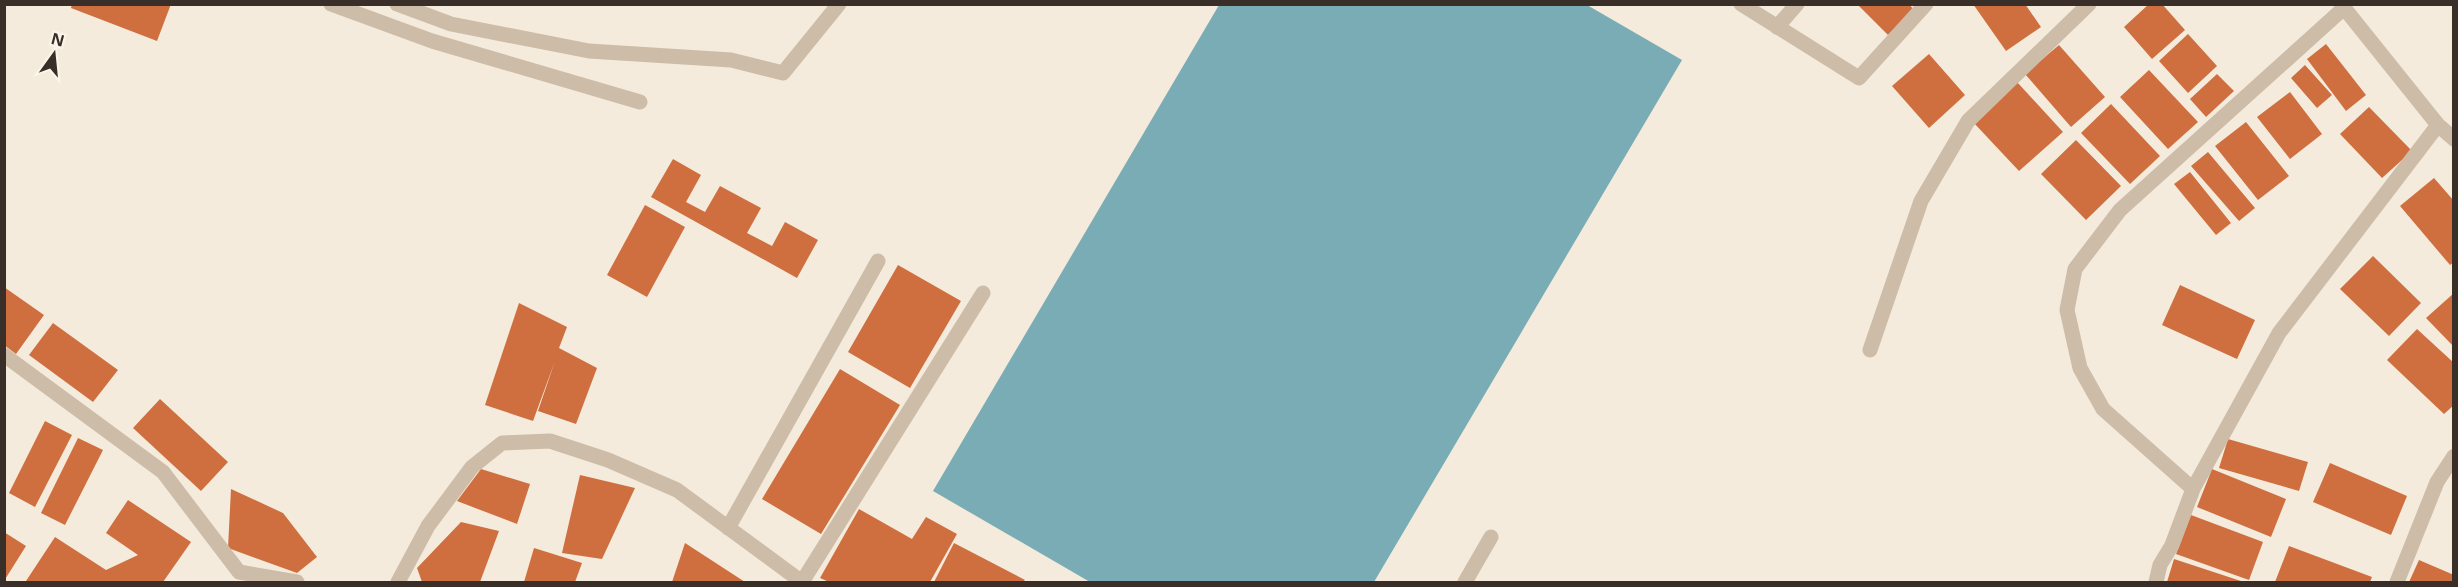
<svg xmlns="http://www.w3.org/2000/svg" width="2458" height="587" font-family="'Noto Sans',sans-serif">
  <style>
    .water { fill: #79acb4 }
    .building { fill: #cf6f3f }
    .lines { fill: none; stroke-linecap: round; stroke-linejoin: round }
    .service { stroke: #cdbca7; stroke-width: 15 }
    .minor { stroke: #cdbca7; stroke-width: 15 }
  </style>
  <rect width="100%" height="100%" fill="#f4ebdc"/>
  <!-- water -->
  <path class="water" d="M1219,5H1587L1682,60L1374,582H1090L933,491Z"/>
  <!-- building -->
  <path class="building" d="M72,4H171L157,41L71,8Z
    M1857,4H1909L1913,9L1888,35Z
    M1973,4H2025L2041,27L2006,51Z
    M2149,4H2162L2185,30L2152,59L2124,27Z
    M2188,34L2217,66L2188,93L2159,61Z
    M2326,44L2366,95L2346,111L2307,59Z
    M2059,45L2105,97L2071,127L2025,74Z
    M1929,54L1965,95L1929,128L1892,86Z
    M2305,65L2332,95L2317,108L2291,78Z
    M2149,70L2198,122L2168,149L2120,97Z
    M2217,74L2234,91L2206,117L2190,99Z
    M2017,82L2063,132L2019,171L1973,122Z
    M2290,92L2322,134L2290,159L2257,117Z
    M2111,104L2160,156L2130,184L2081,133Z
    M2369,107L2412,151L2382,178L2340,134Z
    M2246,122L2289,176L2258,200L2215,146Z
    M2076,140L2121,186L2086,220L2041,174Z
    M2208,152L2255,208L2239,221L2191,166Z
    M673,159L701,175L686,202L705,212L720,186L761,208L747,233L772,246L785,222L818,240L797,278L651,197Z
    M2190,172L2231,223L2216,235L2174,184Z
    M2434,178L2454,201V262L2450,265L2400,206Z
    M645,205L685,227L647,297L607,275Z
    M2373,256L2421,303L2389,336L2340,289Z
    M898,265L961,301L910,388L848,352Z
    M2180,285L2255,320L2237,359L2162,325Z
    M4,287L44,315L16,354L4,345Z
    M2454,293V347L2426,318Z
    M519,303L567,327L559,348L597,368L576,424L538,411L555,361L533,421L485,405Z
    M53,323L118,370L93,402L29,355Z
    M2417,329L2454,363V405L2444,414L2387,360Z
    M840,369L900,405L821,534L762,499Z
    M160,399L228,462L201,491L133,428Z
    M45,421L72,435L35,507L9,493Z
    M78,438L103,450L65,525L41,513Z
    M2228,439L2308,462L2299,491L2219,468Z
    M2330,463L2407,496L2391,535L2313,502Z
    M481,469L530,484L517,524L457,501Z
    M2212,469L2286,499L2271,537L2197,507Z
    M580,475L635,488L602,559L562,553Z
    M231,489L283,513L317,557L297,573L228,548Z
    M128,500L191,542L163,582H29L26,581L55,537L106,570L138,555L106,533Z
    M859,509L912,539L926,517L957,534L930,582H829L820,578Z
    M2191,515L2263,542L2249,580L2176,554Z
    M461,522L499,531L480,582H422L417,568Z
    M4,532L26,546L4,581Z
    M685,543L745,582H672Z
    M954,543L1025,580L1023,582H934Z
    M2289,546L2372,577L2370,582H2275Z
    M534,548L582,563L575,582H524Z
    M2174,559L2244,582H2167Z
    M2419,560L2454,575V582H2409Z"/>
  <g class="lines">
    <!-- service -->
    <path class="service" d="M1741,4L1859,78L1926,4"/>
    <!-- minor -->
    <path class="minor" d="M331,4L432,41L640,102
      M397,4L451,24L589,51L731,60L783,73L839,4
      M2341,4L2438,125L2454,139
      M1777,27L1797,4
      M1870,350L1921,201L1968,121L2089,4
      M4,355L163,472L239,572L297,582
      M2193,489L2103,409L2080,368L2067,310L2075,269L2120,210L2344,8
      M728,528L878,261
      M398,582L428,526L472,467L502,443L550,441L608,460L677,490L802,582
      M802,582L983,293
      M1465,582L1491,537
      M2156,582L2160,565L2172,545L2193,489L2279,333L2438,125
      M2397,582L2437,482L2454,456"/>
  </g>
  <!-- border -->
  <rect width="2458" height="587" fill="none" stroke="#392f28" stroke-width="12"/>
  <!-- north arrow -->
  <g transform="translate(54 54) rotate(15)" stroke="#fbf4e9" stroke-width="4.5" paint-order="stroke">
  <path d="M0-4.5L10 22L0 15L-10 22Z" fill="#392f28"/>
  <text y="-9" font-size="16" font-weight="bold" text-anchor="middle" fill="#392f28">N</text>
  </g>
</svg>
